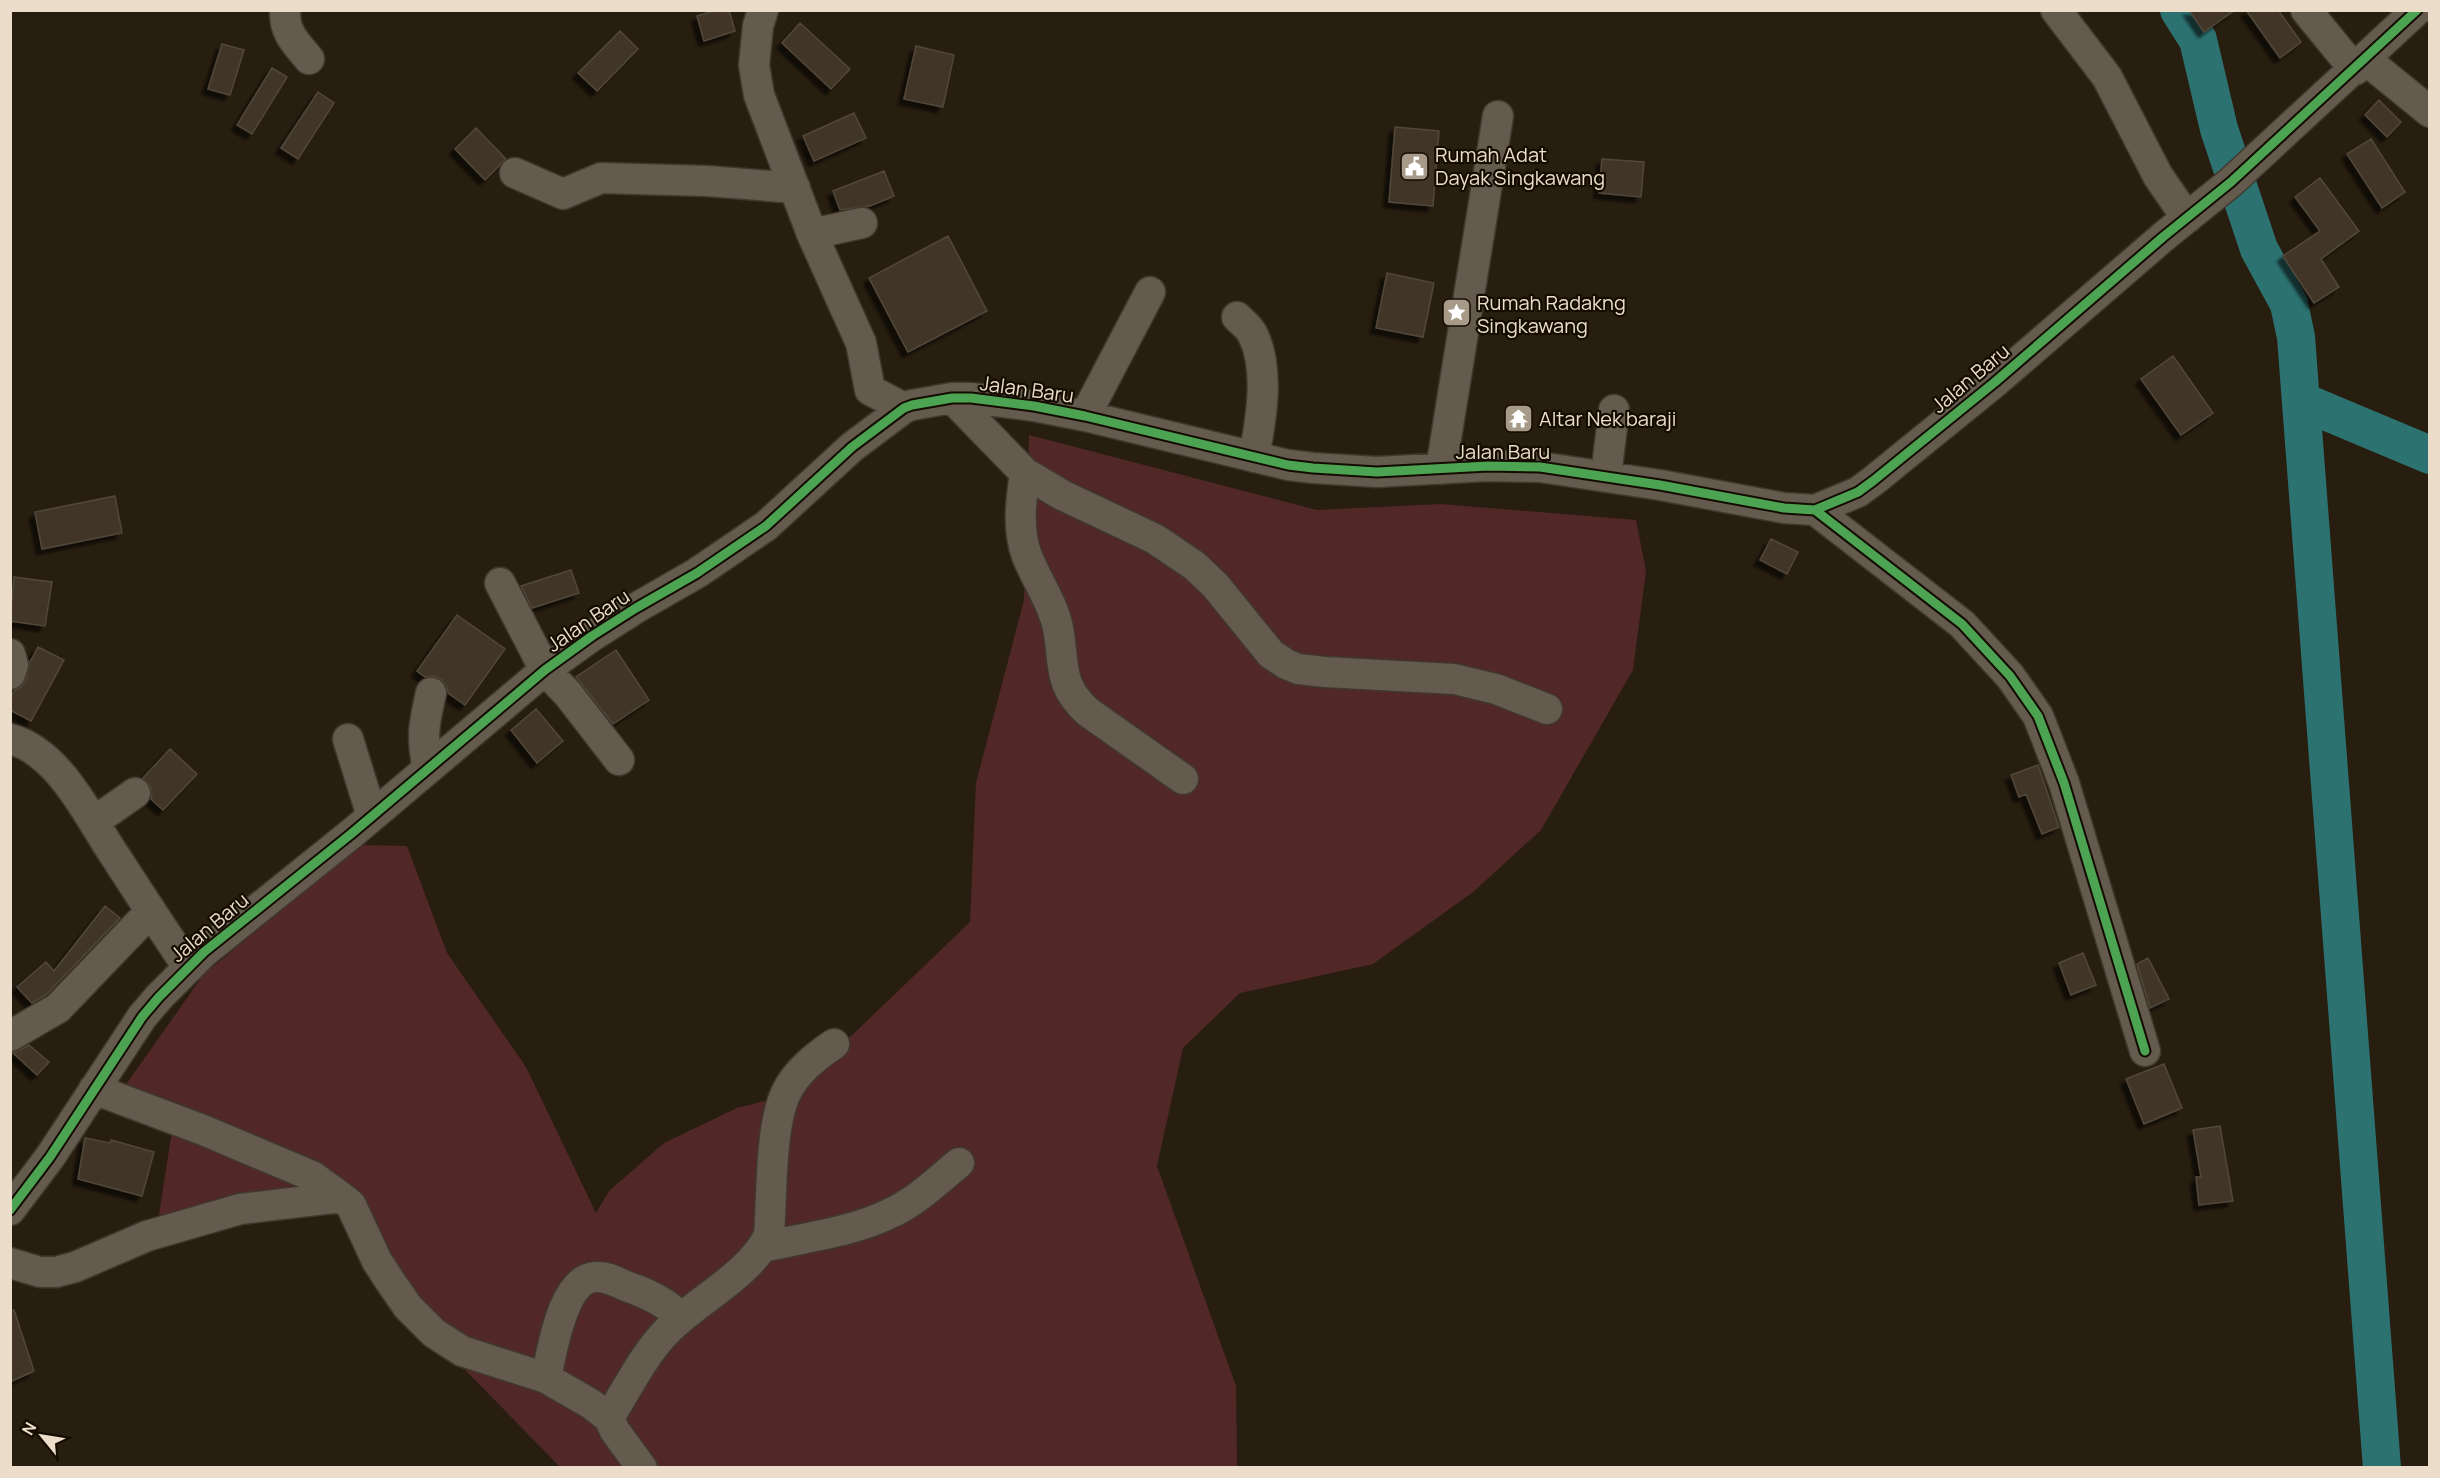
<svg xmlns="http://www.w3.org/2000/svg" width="2440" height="1478" font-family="Manrope,sans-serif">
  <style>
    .green { fill: #512728 }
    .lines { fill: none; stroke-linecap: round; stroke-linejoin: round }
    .river { stroke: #2c7271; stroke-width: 38 }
    .building { fill: #403627; stroke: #51473a; stroke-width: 1.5; filter: url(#shadow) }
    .minor-casing { stroke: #40382d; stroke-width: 33 }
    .minor { stroke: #645a4e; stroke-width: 30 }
    .cycleway-casing { stroke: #150c01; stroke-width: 13 }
    .cycleway { stroke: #4ca352; stroke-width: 9 }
    .labels { text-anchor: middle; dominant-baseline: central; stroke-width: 4.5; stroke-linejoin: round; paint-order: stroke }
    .poi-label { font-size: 20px; fill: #ebddc9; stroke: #150c01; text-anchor: start }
    .street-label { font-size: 20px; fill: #ebddc9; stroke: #150c01 }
  </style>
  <defs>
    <filter id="shadow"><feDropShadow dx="-5.5" dy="5.5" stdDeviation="1.5" flood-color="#0009"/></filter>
  </defs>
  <rect width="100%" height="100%" fill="#281e10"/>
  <!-- green -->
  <path class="green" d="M1029,435L1317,510L1440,504L1636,520L1646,571L1633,670L1541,830L1473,892L1373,964L1240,993L1183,1048L1157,1166L1236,1386L1237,1467H560L434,1338L344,1194L159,1215L173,1124L115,1100L204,974L361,845L407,846L447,953L526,1067L596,1213L609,1191L664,1143L737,1108L801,1092L848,1039L970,922L976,783L1024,600Z"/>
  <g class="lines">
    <!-- river -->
    <path class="river" d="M2179,10L2198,40L2219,129L2259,249L2289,304L2296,337L2382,1468
      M2306,403L2430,455"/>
  </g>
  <!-- building -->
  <path class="building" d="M717,10H729L735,31L704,41L697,16Z
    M2189,10H2235L2204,32Z
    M2246,10H2278L2301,42L2280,58Z
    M800,23L850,69L831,89L782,43Z
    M620,31L638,49L597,91L578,73Z
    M222,44L244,50L230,95L208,89Z
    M916,46L954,55L943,107L904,99Z
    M272,68L287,77L252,134L237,125Z
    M318,92L334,103L298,159L281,148Z
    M2379,100L2401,122L2387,137L2365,115Z
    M854,113L866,138L814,161L803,136Z
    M1395,127L1439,131L1433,206L1389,202Z
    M476,128L506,159L485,180L455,149Z
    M2371,139L2405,192L2382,208L2347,154Z
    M1602,159L1644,162L1641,197L1599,193Z
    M884,171L894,196L870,206L840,210L833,191Z
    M2320,178L2359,231L2321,259L2339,287L2314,303L2283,256L2320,231L2295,197Z
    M948,236L987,311L908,352L869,278Z
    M1387,273L1434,283L1423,337L1376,328Z
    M2173,356L2213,413L2181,435L2141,379Z
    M115,496L122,533L42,549L35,512Z
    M1771,539L1798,552L1787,574L1760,560Z
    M571,570L579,593L532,608L521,586Z
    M14,577L52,582L45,626L10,621Z
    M457,615L505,649L465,705L448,693L447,687L442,680L434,676L425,677L417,671Z
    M38,647L64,660L31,721L10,710V698L14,691L21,687L26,680L30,662Z
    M616,650L649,700L613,724L576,677Z
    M536,709L563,741L537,763L511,730Z
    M170,749L197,774L163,810L151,799L152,791L149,784L143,778Z
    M2038,765L2059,827L2042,834L2026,794L2019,797L2011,775Z
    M105,906L120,918L47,994L32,1003L17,987L46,962L54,971Z
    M2083,953L2096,985L2071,995L2059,963Z
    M2148,958L2169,999L2150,1008L2137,964Z
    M29,1045L49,1062L37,1075L13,1053Z
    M2164,1064L2182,1108L2144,1124L2126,1079Z
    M2220,1126L2233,1201L2199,1205L2196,1177H2201L2193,1130Z
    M85,1138L110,1143L111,1140L154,1152L142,1196L78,1179Z
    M10,1310H14L34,1371L10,1382Z"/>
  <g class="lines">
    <defs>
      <path id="minor" d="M285,10C284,33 296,43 309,59
        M763,10L758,26L754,65L759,95L812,234L861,343L870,390L904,408
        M2056,10L2107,77L2158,176L2187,218
        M2306,10L2355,70
        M2366,60L2430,112
        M515,173L563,194L601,178L707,181L795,188
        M812,234L862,223
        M1237,317C1242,322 1250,328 1253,335C1270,370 1261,420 1254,457
        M952,398L1025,473L1062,495L1155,539L1195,566L1215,585L1271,654L1286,664L1298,669L1325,672L1454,679L1496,689L1547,709
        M1085,416L1150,292
        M1441,469L1498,116
        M1025,473C1021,501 1017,529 1027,556C1036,579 1053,603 1058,628C1065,664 1057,684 1088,712L1183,779
        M1606,476L1614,410
        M1815,510L1962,624L2010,676L2038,716L2064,783L2145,1051
        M500,583L545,670L568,694L619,760
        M10,654L13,665L10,674
        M10,739C60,752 89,818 115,856C139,893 163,930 188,967
        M348,739L372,816
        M428,769C421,738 424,724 431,693
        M95,821L135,793
        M10,1036L58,1008L151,911
        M94,1089L203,1130L312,1176L341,1197
        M10,1210L50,1157L142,1017L159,997L204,952L351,834L545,670L592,636L636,608L697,573L766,526L852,447L904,408L912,405L952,398H971L1034,406L1085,416L1288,465L1313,468L1377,472L1488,466L1540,467L1660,485L1784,508L1815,510L1858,492L1873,481L1995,382L2163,237L2231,182L2417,10
        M764,1247C806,1237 854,1232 893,1212C918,1200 938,1180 959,1163
        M10,1263L40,1272H56L75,1267L147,1236L240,1209L341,1197L351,1205L377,1261L390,1281L408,1307L434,1333L462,1351L546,1378L591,1404L609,1418L615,1431L642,1468
        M546,1378C552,1352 562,1278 596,1277C607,1276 616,1282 626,1286C646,1293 667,1302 681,1318
        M609,1418C627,1389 644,1354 668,1330C699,1299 751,1274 769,1235C772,1197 770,1126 786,1093C796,1072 815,1057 834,1044"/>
    </defs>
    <!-- minor casing -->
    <use href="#minor" class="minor-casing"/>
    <!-- minor -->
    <use href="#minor" class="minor"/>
    <defs>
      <path id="cycleway" d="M1815,510L1962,624L2010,676L2038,716L2064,783L2145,1051
        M10,1210L50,1157L142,1017L159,997L204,952L351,834L545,670L592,636L636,608L697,573L766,526L852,447L904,408L912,405L952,398H971L1034,406L1085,416L1288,465L1313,468L1377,472L1488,466L1540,467L1660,485L1784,508L1815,510L1858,492L1873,481L1995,382L2163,237L2231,182L2417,10"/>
    </defs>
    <!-- cycleway casing -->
    <use href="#cycleway" class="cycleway-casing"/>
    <!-- cycleway -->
    <use href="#cycleway" class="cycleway"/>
  </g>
  <!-- icons -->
  <defs>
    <symbol id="civic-square" viewBox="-11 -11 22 22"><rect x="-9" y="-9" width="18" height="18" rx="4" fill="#a79a88" stroke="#150c01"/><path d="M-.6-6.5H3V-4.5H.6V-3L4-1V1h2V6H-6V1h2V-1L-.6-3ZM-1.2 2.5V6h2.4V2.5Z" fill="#fff"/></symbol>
    <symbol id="sight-square" viewBox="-11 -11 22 22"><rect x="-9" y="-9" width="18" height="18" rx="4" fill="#a79a88" stroke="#150c01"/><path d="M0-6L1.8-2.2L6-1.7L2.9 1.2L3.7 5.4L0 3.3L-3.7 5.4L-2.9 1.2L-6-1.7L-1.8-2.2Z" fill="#fff"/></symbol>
    <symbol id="temple-square" viewBox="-11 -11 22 22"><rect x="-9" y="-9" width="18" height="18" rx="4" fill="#a79a88" stroke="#150c01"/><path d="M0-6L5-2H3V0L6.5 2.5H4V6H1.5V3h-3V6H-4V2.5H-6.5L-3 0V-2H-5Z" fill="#fff"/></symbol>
  </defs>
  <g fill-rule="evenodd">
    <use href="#civic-square" x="1398" y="150" width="33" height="33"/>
    <use href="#sight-square" x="1440" y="296" width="33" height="33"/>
    <use href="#temple-square" x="1502" y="402" width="33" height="33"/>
  </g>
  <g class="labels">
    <!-- poi labels -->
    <g class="poi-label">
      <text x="1435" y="154">Rumah Adat<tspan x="1435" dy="23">Dayak Singkawang</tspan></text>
      <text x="1477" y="302">Rumah Radakng<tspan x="1477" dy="23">Singkawang</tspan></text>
      <text x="1539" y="418">Altar Nek baraji</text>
    </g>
    <!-- street labels -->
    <g class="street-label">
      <text transform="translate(1970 378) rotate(-40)">Jalan Baru</text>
      <text transform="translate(1027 389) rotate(8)">Jalan Baru</text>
      <text x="1503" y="451">Jalan Baru</text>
      <text transform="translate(588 620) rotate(-34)">Jalan Baru</text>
      <text transform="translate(209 927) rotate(-40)">Jalan Baru</text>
    </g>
  </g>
  <!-- border -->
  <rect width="2440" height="1478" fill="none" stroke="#ebddc9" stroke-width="24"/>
  <!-- north arrow -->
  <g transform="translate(42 1436) rotate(300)" stroke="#150c01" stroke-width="4.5" paint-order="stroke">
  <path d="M0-4.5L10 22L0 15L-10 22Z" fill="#ebddc9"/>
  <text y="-9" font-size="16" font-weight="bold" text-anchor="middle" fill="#ebddc9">N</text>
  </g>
</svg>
